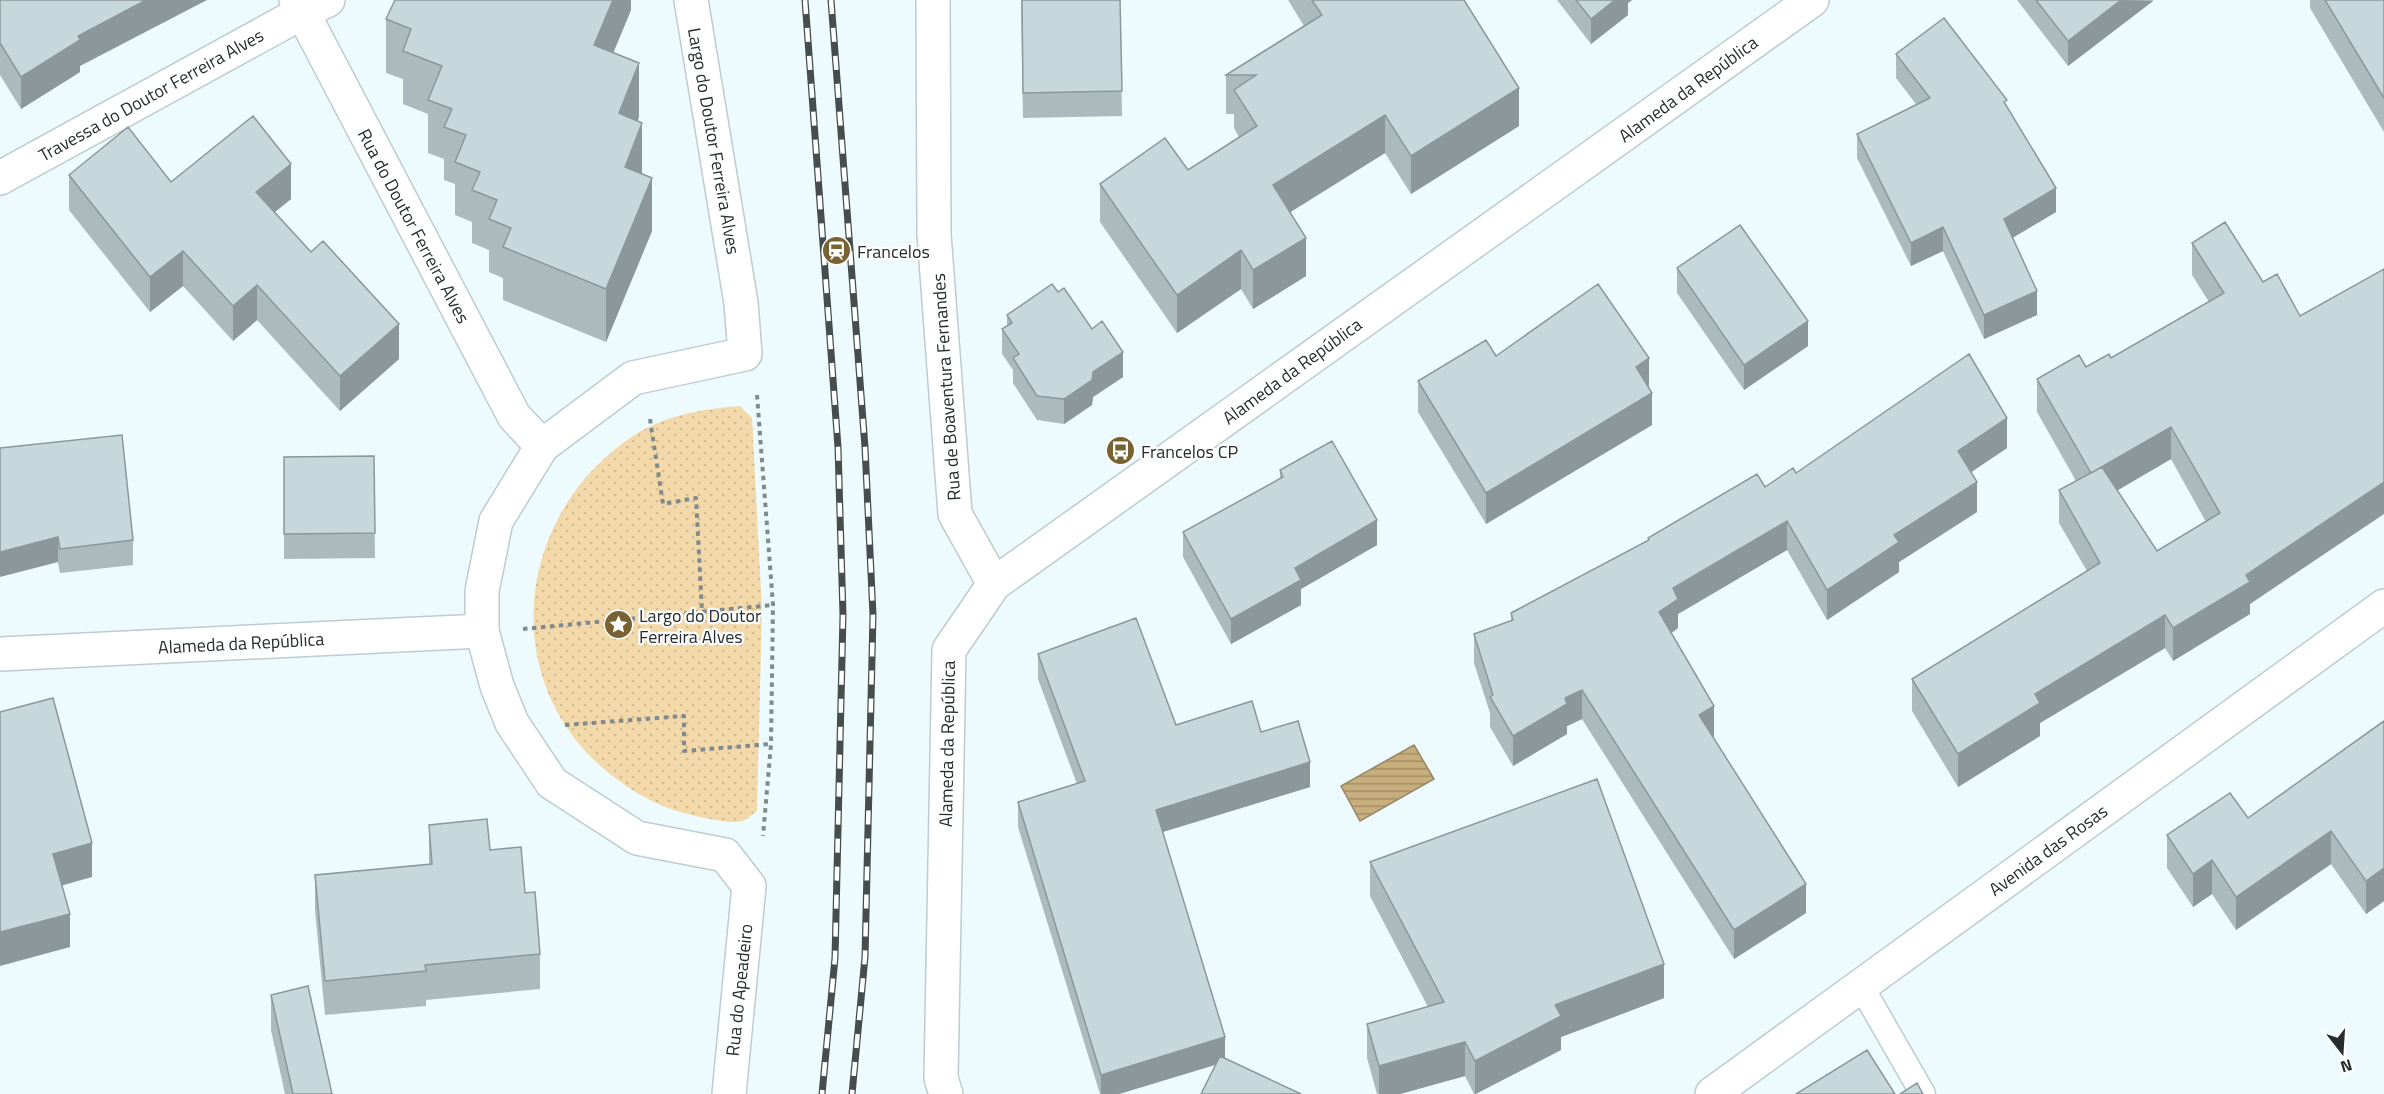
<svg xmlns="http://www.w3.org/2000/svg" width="2384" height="1094" font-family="'Titillium Web',sans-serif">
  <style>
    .park { fill: url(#park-dots) }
    .water { fill: url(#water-rules); stroke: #978765; stroke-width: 1.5 }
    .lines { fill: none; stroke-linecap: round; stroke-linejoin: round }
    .lane-casing { stroke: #bcccd1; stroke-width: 27 }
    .street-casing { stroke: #bcccd1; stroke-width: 36 }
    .secondary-casing { stroke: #bcccd1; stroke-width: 36 }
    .path { stroke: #808a8c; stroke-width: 4; stroke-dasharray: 4.5 4.5; stroke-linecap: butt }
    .lane { stroke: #fff; stroke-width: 24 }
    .street { stroke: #fff; stroke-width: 33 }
    .secondary { stroke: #fff; stroke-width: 33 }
    .rail-casing { stroke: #454d4e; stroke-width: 7 }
    .rail { stroke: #fff; stroke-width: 4.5; stroke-dasharray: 14; stroke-linecap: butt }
    .wall { fill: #abbabd; fill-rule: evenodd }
    .shaded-wall { fill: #8b979a }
    .building { fill: #c7d8dc; stroke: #8b979a; stroke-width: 1.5 }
    .labels { text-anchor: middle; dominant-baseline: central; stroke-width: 4.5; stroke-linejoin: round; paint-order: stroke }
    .street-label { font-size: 18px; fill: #262d2e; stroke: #fff }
    .poi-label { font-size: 18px; fill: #262d2e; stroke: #fff; text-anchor: start }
  </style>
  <defs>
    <pattern id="park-dots" width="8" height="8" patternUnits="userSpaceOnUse" patternTransform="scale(1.5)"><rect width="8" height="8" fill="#f3d9a9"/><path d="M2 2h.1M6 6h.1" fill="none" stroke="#d0bb92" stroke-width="1.8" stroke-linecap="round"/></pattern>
    <pattern id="water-rules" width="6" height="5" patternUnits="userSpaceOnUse" patternTransform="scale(1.5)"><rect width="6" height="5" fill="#c8ae7d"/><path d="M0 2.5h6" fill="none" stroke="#a28e67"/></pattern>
  </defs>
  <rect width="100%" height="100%" fill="#edfbfe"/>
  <!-- park -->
  <path class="park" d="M740,406L752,418L762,610L757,811C752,814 747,820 742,821C731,825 696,816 684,813C650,804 620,784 595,761C496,666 522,509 633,436C665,415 703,409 740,406Z"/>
  <!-- water -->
  <path class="water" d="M1414,745L1434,779L1360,821L1341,786Z"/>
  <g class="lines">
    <defs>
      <path id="lane" d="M1861,986L1923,1094"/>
      <path id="street" d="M296,0L514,416L542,446
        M691,0L741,303L745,354L633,378L542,446L496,521L482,591V631L497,686L512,723L552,783L637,838L725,855L749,886L729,1094
        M933,0L934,234L955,514L994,584
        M0,178L303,12L328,0
        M1712,1094L2384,606"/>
      <path id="secondary" d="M0,654L482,631
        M946,1094L941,1078L949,650L994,584L1812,0"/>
    </defs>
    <!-- lane casing -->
    <use href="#lane" class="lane-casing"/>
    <!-- street casing -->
    <use href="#street" class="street-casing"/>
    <!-- secondary casing -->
    <use href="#secondary" class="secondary-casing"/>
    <!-- path -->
    <path class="path" d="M757,395L773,605L771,744L763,836
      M650,419L663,504L696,498L702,611
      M523,629L773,605
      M565,725L684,716V751L771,744"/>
    <!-- lane -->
    <use href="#lane" class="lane"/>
    <!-- street -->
    <use href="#street" class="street"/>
    <!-- secondary -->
    <use href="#secondary" class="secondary"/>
    <defs>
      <path id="rail" d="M805,0L838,447L843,615L835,958L822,1094
        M831,0L865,447L873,615L865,957L852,1094"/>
    </defs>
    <!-- rail casing -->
    <use href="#rail" class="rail-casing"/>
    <!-- rail -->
    <use href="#rail" class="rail"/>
  </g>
  <!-- wall -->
  <path class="wall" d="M0,0L80,66V72L21,109L0,75Z
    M631,0V10L613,53L639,117L637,121L642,174L652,231L606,342L503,300V278L489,272V250L472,243V222L455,215V184L444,180V159L428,153V114L403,104V79L386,73V19Z
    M1021,0H1120L1122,116L1023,118Z
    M1288,0H1464L1519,126L1411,194L1385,153L1290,212L1306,276L1253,309L1241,289L1177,333L1100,222V184L1188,170L1239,137L1234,128V114H1226V75L1304,26Z
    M1557,0H1632L1628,3V15L1591,44Z
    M2017,0H2153V1L2068,66Z
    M2310,0H2384V132L2310,8Z
    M1896,54L2007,107L2056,212L2012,238L2037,315L1984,339L1943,251L1911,266L1857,158V134L1916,104L1896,78Z
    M69,175L171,182L291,199L275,212L399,359L340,411L257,320L233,341L183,286L150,312L69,210Z
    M2225,222L2250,614L2173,661L2165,648L2040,723V736L1958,787L1912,711V679L2087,571L2059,523V490L2076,481L2037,412V379L2086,367L2111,358L2209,302L2192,275V243ZM2171,459L2206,522L2157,551L2117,490Z
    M1677,268L1808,346L1744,390L1677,293Z
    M1007,315L1123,377L1093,397L1092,405L1064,424L1037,420L1013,383V370L1002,354V329L1007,326Z
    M1496,356L1649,389L1652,425L1486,524L1418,412V381Z
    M0,448L133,540V565L60,573L58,562Z
    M2007,448L1971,472L1977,512L1899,562V572L1827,620L1787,550L1678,614V628L1671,633L1714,736L1713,737L1806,913L1734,959L1582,719L1567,726V734L1513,766L1490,727V713L1474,663V634L1511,621V613L1648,541V538L1796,473Z
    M374,456L375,558L284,559V457Z
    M1280,470L1377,545L1301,589V605L1231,644L1183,557V532L1280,479Z
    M1038,654L1176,725L1261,732L1310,787L1163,832L1216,1064L1119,1094H1100L1018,827V802L1077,784L1038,679Z
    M2384,721V901L2366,914L2331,864L2236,930L2212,894L2193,907L2167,868V835L2248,818Z
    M429,825L490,850L525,893L540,954V989L426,1000V1006L325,1015L315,910V875L429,864Z
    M1370,862L1664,998L1561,1037V1050L1476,1094H1474L1465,1076L1400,1094H1377L1367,1058V1024L1428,1007L1370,896Z
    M271,995L332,1094H285L271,1030Z"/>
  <!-- shaded-wall -->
  <path class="shaded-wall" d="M146,0H207L80,66V72L21,109V77L78,36Z
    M613,0H631V10L594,99V45Z
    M1615,0H1632L1628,3V15L1591,44V19Z
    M2121,0L2153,1L2068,66V41Z
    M639,63V117L619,166V113Z
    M1519,88V126L1411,194V156Z
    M1385,115V153L1273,223V185Z
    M642,123V176L625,167Z
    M291,164V199L256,227V192Z
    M652,178V231L606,342V289Z
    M2056,188V212L2004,243V219Z
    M1943,227V251L1911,266V243Z
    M1306,238V276L1253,309V270Z
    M1241,250V289L1177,333V295Z
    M183,251V286L150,312V277Z
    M257,285V320L233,341V306Z
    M2037,291V315L1984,339V315Z
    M1808,321V346L1744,390V365Z
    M399,324V359L340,411V376Z
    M1123,352V377L1093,397L1092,405L1064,424V399L1093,372Z
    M1649,358V390L1636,367Z
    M1652,393V425L1486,524V493Z
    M2007,418V448L1958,481V451Z
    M2171,427V459L2091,506V473Z
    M1977,482V512L1899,562V572L1827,620V590L1894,535Z
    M2384,482V514L2250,604V614L2173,661V628L2246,575Z
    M1377,520V545L1301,589V605L1231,644V619L1295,568Z
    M1787,521V550L1678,614V628L1659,642V612L1673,588Z
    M58,537V562L0,577V552Z
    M2165,615V648L2040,723V736L1958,787V754L2035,694Z
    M1582,690V719L1567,726V734L1513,766V736L1565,698Z
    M1714,706V736L1699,745V715Z
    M1310,762V787L1156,834V810Z
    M2331,831V864L2236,930V897Z
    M92,843V877L53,888V854Z
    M2212,860V894L2193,907V874Z
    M2384,868V901L2366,914V881Z
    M1806,884V913L1734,959V930Z
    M70,914V947L0,966V932Z
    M1664,964V998L1561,1037V1050L1475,1094V1061L1555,1005Z
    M1225,1037V1062L1119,1094H1101V1075Z
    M1465,1042V1076L1400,1094H1379V1066Z"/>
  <!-- building -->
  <path class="building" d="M0,0H146L78,36L80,40L21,77L0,43Z
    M395,0H613L594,45L639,63L619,113L642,123L625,167L652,178L606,289L503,247L511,228L489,219L497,200L472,190L480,172L455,162L466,135L444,127L452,109L428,100L442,66L403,51L411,29L386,19Z
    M1022,0H1120L1122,91L1023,93Z
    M1312,0H1464L1519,88L1411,156L1385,115L1273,185L1306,238L1253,270L1241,250L1177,295L1100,184L1165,138L1188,170L1257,126L1234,90L1256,75H1226L1322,15Z
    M1576,0H1615L1591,19Z
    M2036,0H2121L2068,41Z
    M2325,0H2384V98Z
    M1944,18L2007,100L2004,102L2056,188L2004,219L2037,291L1984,315L1943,227L1911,243L1857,134L1930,98L1896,54Z
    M253,116L291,164L256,192L311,252L323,241L399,324L340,376L257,285L233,306L183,251L150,277L69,175L128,127L171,182Z
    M2225,222L2263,282L2277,274L2300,316L2384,269V482L2246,575L2250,582L2173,628L2165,615L2035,694L2040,703L1958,754L1912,679L2100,563L2059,490L2102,467L2157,551L2220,513L2171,427L2091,473L2037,379L2079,355L2086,367L2109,354L2111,358L2224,293L2192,243Z
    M1740,225L1808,321L1744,365L1677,268Z
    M1052,284L1058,292L1064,288L1092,329L1102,321L1123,352L1093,372L1092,380L1064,399L1037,396L1013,358L1019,354L1002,329L1012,323L1007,315Z
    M1598,284L1649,358L1636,367L1652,393L1486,493L1418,381L1486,340L1496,356Z
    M1969,354L2007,418L1958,451L1977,482L1894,535L1899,542L1827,590L1787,521L1673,588L1678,599L1659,612L1714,706L1699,715L1806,884L1734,930L1582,690L1565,698L1567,704L1513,736L1490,697L1493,695L1474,634L1513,620L1511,613L1649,540L1648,538L1757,474L1765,487L1793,468L1796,473Z
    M122,435L133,540L60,549L58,537L0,552V448Z
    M1332,441L1377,520L1295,568L1301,580L1231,619L1183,532L1283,477L1280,470Z
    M374,456L375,533L284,534V457Z
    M1136,618L1176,725L1252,701L1261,732L1298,721L1310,762L1156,810L1225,1037L1101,1075L1018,802L1085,781L1038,654Z
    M53,698L92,843L53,854L70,914L0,932V712Z
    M2384,721V868L2366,881L2331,831L2236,897L2212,860L2193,874L2167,835L2230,793L2248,818Z
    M1597,779L1664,964L1555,1005L1561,1016L1475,1061L1465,1042L1379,1066L1367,1024L1444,1002L1370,862Z
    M487,819L490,850L521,847L525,893L535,892L540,954L425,965L426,971L325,981L315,875L432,864L429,825Z
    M308,986L332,1094H293L271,995Z
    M1867,1050L1895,1094H1796Z
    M1220,1056L1301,1094H1201Z
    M1917,1083L1923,1094H1900Z"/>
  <!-- icons -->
  <defs>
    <symbol id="station-disc" viewBox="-11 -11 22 22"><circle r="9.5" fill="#796232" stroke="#fff"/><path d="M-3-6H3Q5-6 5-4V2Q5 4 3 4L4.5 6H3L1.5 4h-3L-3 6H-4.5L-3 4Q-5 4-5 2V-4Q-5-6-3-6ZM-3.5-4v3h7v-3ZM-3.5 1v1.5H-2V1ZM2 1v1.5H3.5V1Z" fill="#fff"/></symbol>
    <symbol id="bus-disc" viewBox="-11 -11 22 22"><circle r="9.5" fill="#796232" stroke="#fff"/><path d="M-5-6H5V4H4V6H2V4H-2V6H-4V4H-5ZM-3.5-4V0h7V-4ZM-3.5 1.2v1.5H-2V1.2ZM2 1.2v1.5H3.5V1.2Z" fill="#fff"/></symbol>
    <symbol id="sight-disc" viewBox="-11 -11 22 22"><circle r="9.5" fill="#796232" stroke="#fff"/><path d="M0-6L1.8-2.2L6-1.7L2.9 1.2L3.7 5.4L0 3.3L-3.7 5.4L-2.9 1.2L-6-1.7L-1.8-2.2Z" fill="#fff"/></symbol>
  </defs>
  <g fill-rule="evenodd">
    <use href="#station-disc" x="820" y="234" width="33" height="33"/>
    <use href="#bus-disc" x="1104" y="434" width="33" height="33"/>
    <use href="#sight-disc" x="602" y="608" width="33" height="33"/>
  </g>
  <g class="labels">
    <!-- street labels -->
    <g class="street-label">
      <text transform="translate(1688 89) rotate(-36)">Alameda da República</text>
      <text transform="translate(151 95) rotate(-29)">Travessa do Doutor Ferreira Alves</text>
      <text transform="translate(714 141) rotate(80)">Largo do Doutor Ferreira Alves</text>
      <text transform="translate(414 226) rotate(62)">Rua do Doutor Ferreira Alves</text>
      <text transform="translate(1292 371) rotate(-36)">Alameda da República</text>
      <text transform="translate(946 387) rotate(-94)">Rua de Boaventura Fernandes</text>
      <text transform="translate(241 643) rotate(-3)">Alameda da República</text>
      <text transform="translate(947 744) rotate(-89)">Alameda da República</text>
      <text transform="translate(2048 850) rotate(-36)">Avenida das Rosas</text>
      <text transform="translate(739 990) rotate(-84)">Rua do Apeadeiro</text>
    </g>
    <!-- poi labels -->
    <g class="poi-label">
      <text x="857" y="251">Francelos</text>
      <text x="1141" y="451">Francelos CP</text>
      <text x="639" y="615">Largo do Doutor<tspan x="639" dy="21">Ferreira Alves</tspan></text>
    </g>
  </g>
  <!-- north arrow -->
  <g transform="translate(2342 1052) rotate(163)" stroke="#ffffff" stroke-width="4.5" paint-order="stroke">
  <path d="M0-4.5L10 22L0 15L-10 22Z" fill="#262d2e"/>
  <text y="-9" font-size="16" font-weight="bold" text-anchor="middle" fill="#262d2e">N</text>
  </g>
</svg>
